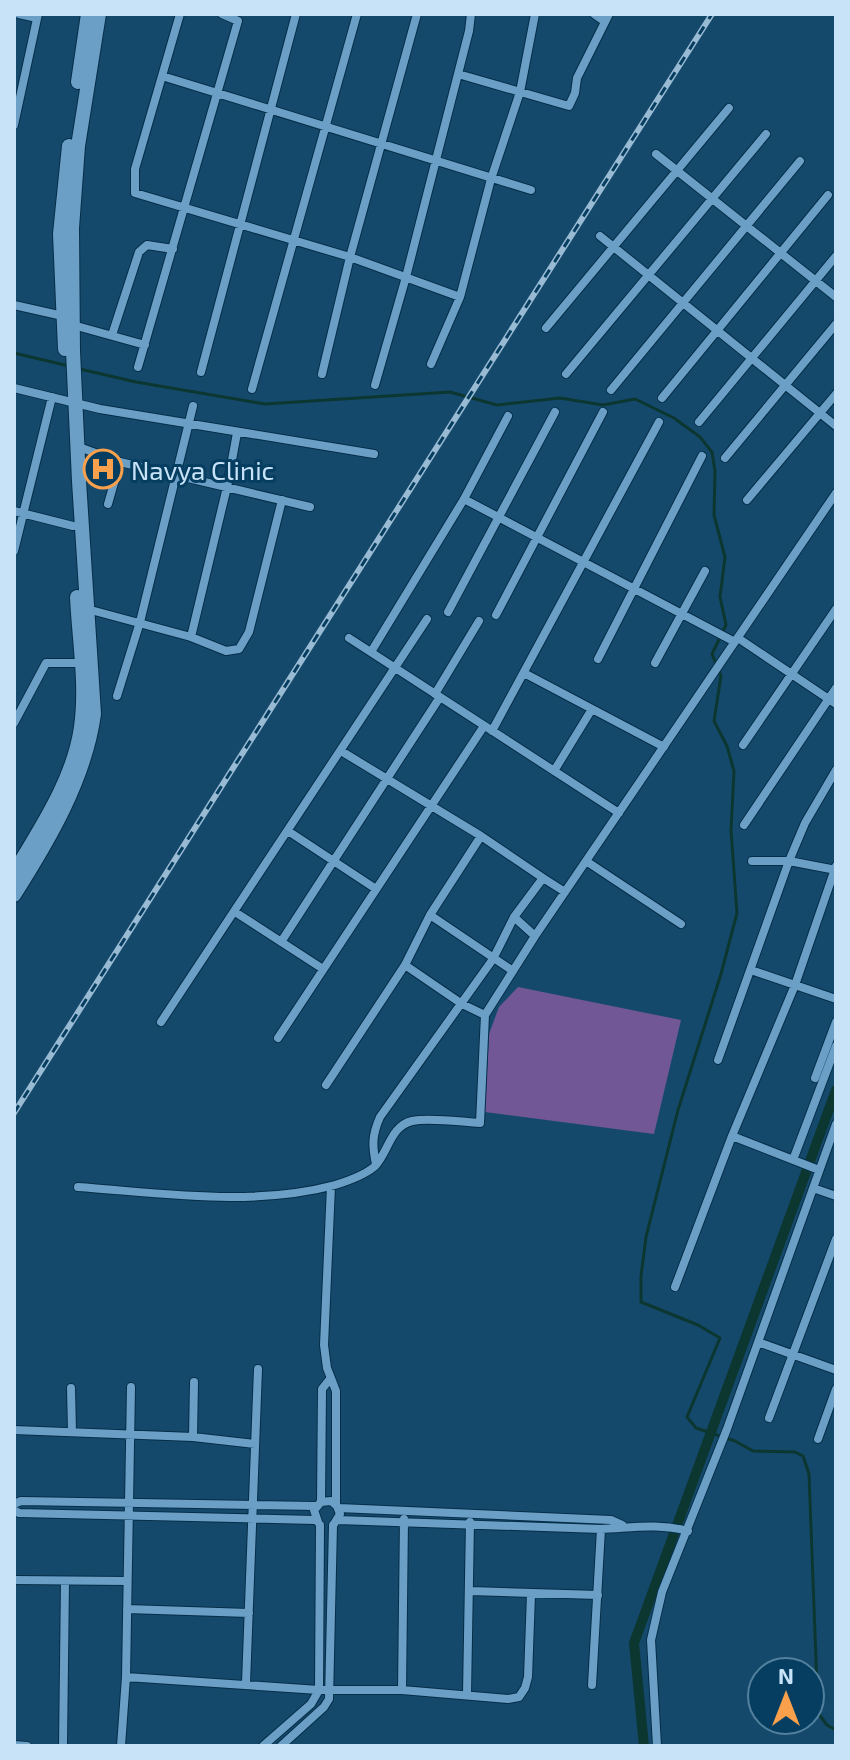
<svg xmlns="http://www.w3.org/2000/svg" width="850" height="1760" font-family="'Exo 2',sans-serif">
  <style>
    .green { fill: #715795 }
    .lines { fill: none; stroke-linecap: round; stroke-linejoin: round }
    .stream { stroke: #0c3731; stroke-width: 3 }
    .canal { stroke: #0c3731; stroke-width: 10 }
    .minor-casing { stroke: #052e48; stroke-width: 10 }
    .tertiary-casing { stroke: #052e48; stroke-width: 16 }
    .minor { stroke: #6b9fc6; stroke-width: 8 }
    .tertiary { stroke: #6b9fc6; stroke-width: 14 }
    .rail-casing { stroke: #99bad3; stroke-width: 6 }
    .rail { stroke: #053e60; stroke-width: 3; stroke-dasharray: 9; stroke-linecap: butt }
    .labels { text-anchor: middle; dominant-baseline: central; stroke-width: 6; stroke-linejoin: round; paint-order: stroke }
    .poi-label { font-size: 26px; fill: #c8e2f7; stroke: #053e60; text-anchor: start }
  </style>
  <rect width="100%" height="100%" fill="#15496c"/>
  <!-- green -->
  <path class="green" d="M518,987L681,1020L654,1134L485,1112L489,1034L499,1007Z"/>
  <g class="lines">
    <!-- stream -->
    <path class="stream" d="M14,353L69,366
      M80,369L136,382L265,404L450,392L497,405L560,398L603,405L635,399L674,418L700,437L712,452L715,471L714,515L725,557L720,597L726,625L712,654L716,664
      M719,671L721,676L714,721L727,746L734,771L731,830L737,913L721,974L678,1110L646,1237L641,1276V1302L698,1325L720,1338L687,1417L696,1428L735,1441L753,1451L795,1452L803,1456L809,1474L818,1713L827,1725L836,1730"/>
    <!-- canal -->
    <path class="canal" d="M644,1746L634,1643L836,1090"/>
    <defs>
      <path id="minor" d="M19,14L37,18
        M180,14L135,169V193L350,257L460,297
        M594,14L604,21
        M458,74L569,106L575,93L577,78L609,14
        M162,76L531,190
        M14,125L38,14
        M656,154L836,297
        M600,236L836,426
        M14,305L63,316
        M73,325L145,345
        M546,328L729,108
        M112,335L139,252L147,245L173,249
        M431,364L460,297L491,179L520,92L535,14
        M138,367L238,21L222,14
        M201,372L296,14
        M322,374L350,257L417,14
        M566,374L766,134
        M375,385L406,277L469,31L471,14
        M14,388L100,409L374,454
        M252,389L357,14
        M611,390L800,161
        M662,398L828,195
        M699,422L836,256
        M79,447L120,462L310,507
        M725,458L836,324
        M464,499L735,642
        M747,500L836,394
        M108,504L120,462
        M14,511L73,526
        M14,551L52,397
        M87,609L191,637L226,651L239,649L249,632L282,500
        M448,612L555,412
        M496,615L603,412
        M191,637L227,487L237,433
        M349,638L619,813
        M738,638L836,704
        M371,652L464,499L508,416
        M598,659L702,456
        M655,663L705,571
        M524,673L664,747
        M435,694L479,621
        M117,696L140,622L193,406
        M14,723L46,663H81
        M492,731L659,422
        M743,745L836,609
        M341,751L481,836
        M554,771L592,709
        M744,825L836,688
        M288,831L376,889
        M586,861L681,924
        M752,861H789L836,870
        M543,878L565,892
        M235,912L323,969
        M430,915L513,971
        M281,942L440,697
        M405,965L462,1004L485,1015
        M751,970L836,999
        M161,1022L427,619
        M278,1038L484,726
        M718,1060L789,861L805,823L836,770
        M815,1078L836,1022
        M326,1085L405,965L430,915L481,836L543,878L514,917L535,936
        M732,1136L819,1170
        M793,1160L836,1046
        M376,1164C372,1146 372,1135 380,1117L493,959L514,917
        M331,1186L324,1345L327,1368L336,1391V1504
        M78,1187C162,1193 253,1207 335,1185C348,1181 363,1176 374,1167C388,1154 390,1126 412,1121C430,1117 461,1122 480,1123L485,1015L535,936L836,493
        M813,1188L836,1196
        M675,1287L732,1136L795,985L836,866
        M758,1342L836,1370
        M71,1388L72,1431
        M769,1418L836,1239
        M14,1430L193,1437L255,1444
        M193,1437L194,1382
        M818,1439L836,1389
        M321,1502L331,1501L337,1506L340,1514L334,1524
        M14,1504L21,1501L316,1506
        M339,1508L611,1520L622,1525
        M14,1510L19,1513L315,1520
        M338,1520L601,1529C631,1528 657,1523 688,1531
        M318,1522L314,1510L321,1502L322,1389L330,1379
        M14,1580L127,1581
        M470,1591L598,1595
        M127,1609L249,1613
        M126,1677L319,1690H402L508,1699L519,1697L525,1688L528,1677L531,1594
        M246,1683L258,1369
        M592,1685L601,1529
        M402,1690L404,1519
        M467,1694L470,1522
        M14,1745L27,1746
        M63,1746L65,1581
        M121,1746L126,1677L131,1387
        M263,1746L311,1704L319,1690L320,1525
        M281,1746L324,1707L329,1699L333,1525
        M657,1746L651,1640L662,1592L727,1429L836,1124"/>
      <path id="tertiary" d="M78,82L88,14
        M65,349L60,234L69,146
        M14,873C40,829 74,779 81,727C87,685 79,640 77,597
        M14,895C49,840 85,779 94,714L79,481L73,351L72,228L78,146L99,14"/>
    </defs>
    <!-- minor casing -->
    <use href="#minor" class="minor-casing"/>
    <!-- tertiary casing -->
    <use href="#tertiary" class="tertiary-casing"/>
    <!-- minor -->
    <use href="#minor" class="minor"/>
    <!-- tertiary -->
    <use href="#tertiary" class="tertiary"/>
    <defs>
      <path id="rail" d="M14,1113L712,14"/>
    </defs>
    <!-- rail casing -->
    <use href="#rail" class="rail-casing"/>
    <!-- rail -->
    <use href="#rail" class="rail"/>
  </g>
  <!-- icons -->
  <defs>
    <symbol id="hospital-ring" viewBox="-11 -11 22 22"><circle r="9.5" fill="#053e60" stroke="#f8a04b" stroke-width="1.5"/><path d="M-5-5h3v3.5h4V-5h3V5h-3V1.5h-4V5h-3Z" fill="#f8a04b"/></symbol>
  </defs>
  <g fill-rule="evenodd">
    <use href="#hospital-ring" x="81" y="447" width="44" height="44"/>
  </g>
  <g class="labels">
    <!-- poi labels -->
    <g class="poi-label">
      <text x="131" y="469">Navya Clinic</text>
    </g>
  </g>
  <!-- border -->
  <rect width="850" height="1760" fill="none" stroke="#c8e2f7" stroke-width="32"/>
  <!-- north arrow -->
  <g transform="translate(786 1696)"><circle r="38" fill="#053e60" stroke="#53809c" stroke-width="2"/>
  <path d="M0-6L14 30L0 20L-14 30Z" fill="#f8a04b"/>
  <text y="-12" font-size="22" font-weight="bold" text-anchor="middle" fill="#c8e2f7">N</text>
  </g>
</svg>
